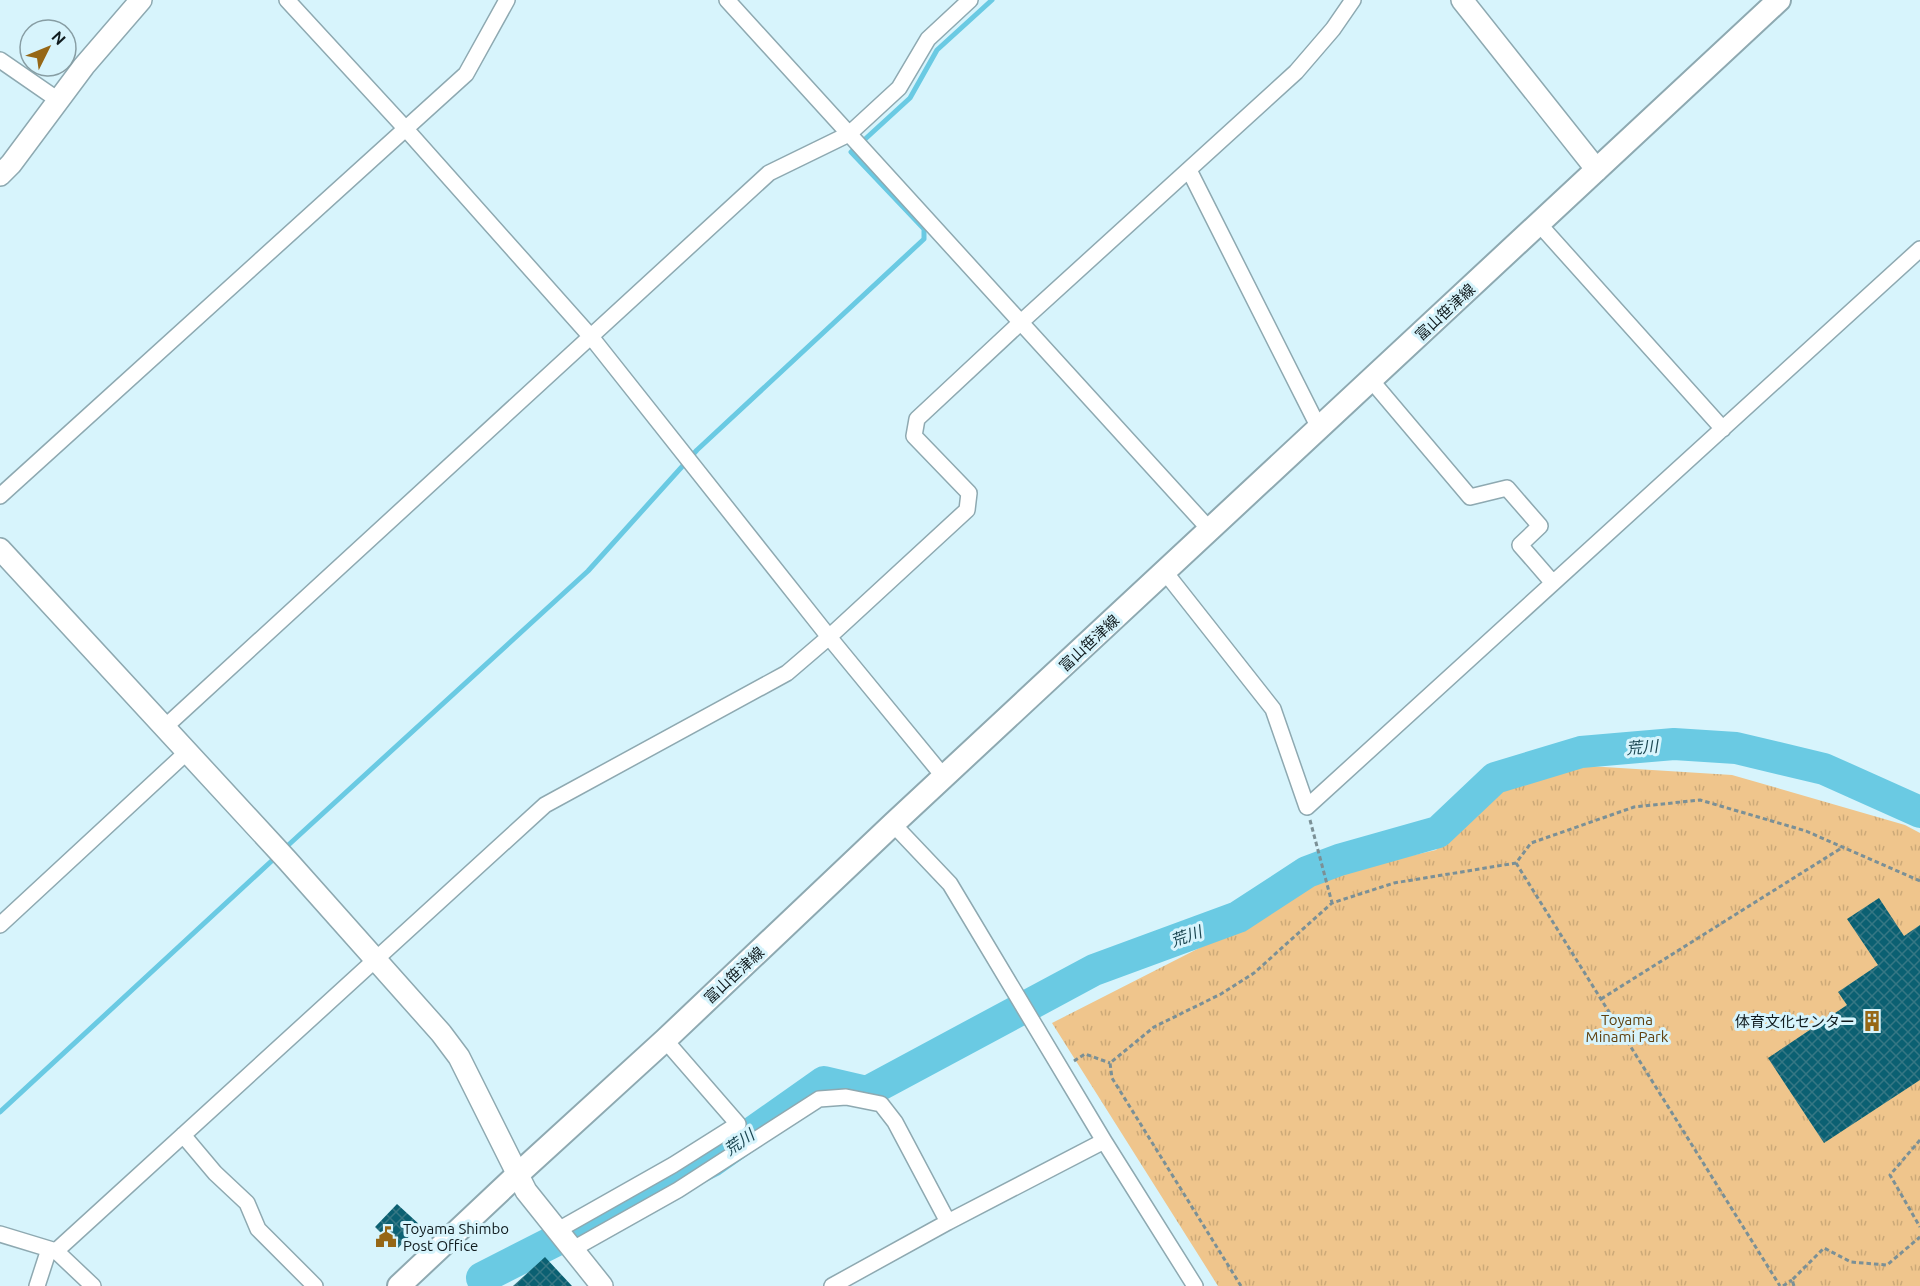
<svg xmlns="http://www.w3.org/2000/svg" width="1920" height="1286" font-family="Ubuntu,'Noto Sans JP',sans-serif">
  <style>
    .park { fill: url(#park-tufts) }
    .lines { fill: none; stroke-linecap: round; stroke-linejoin: round }
    .stream { stroke: #6acae3; stroke-width: 5 }
    .river { stroke: #6acae3; stroke-width: 32 }
    .building { fill: url(#building-cross-hatch) }
    .street-casing { stroke: #8ea9b1; stroke-width: 18 }
    .secondary-casing { stroke: #8ea9b1; stroke-width: 24 }
    .primary-casing { stroke: #8ea9b1; stroke-width: 26 }
    .path { stroke: #7b9096; stroke-width: 3; stroke-dasharray: 4.5 3; stroke-linecap: butt }
    .street { stroke: #fff; stroke-width: 15 }
    .secondary { stroke: #fff; stroke-width: 21 }
    .primary { stroke: #fff; stroke-width: 22 }
    .labels { text-anchor: middle; dominant-baseline: central; stroke-width: 6; stroke-linejoin: round; paint-order: stroke }
    .street-label { font-size: 15px; fill: #101b1e; stroke: #d7f4fc }
    .park-label { font-size: 15px; fill: #5f400e; stroke: #d7f4fc }
    .poi-label { font-size: 15px; fill: #101b1e; stroke: #d7f4fc; text-anchor: end }
    .water-label { font-size: 16px; font-style: italic; fill: #1b4651; stroke: #d7f4fc }
  </style>
  <defs>
    <pattern id="park-tufts" width="24" height="20" patternUnits="userSpaceOnUse" patternTransform="scale(1.5)"><rect width="24" height="20" fill="#efc58c"/><path d="M3 7l-1-3M5 7V3M7 7l1-3M15 17l-1-3M17 17v-4M19 17l1-3" fill="none" stroke="#cca978"/></pattern>
    <pattern id="building-cross-hatch" width="8" height="8" patternUnits="userSpaceOnUse" patternTransform="scale(1.5)"><rect width="8" height="8" fill="#0b6072"/><path d="M0 0l8 8M0 8l8-8" fill="none" stroke="#367784"/></pattern>
  </defs>
  <rect width="100%" height="100%" fill="#d7f4fc"/>
  <!-- park -->
  <path class="park" d="M1588,766L1732,775L1905,825L1920,833V1286H1218L1052,1023L1213,941L1309,879L1436,850L1490,791Z"/>
  <g class="lines">
    <!-- stream -->
    <path class="stream" d="M284,849L588,571L697,450L924,239V229L851,152L910,98L937,50L992,0
      M0,1112L277,856"/>
    <!-- river -->
    <path class="river" d="M482,1278L712,1161L824,1082L867,1092L1094,970L1238,917L1307,872L1339,860L1438,832L1495,778L1581,752L1674,744L1736,748L1824,769L1920,812"/>
  </g>
  <!-- building -->
  <path class="building" d="M1879,898L1904,936L1920,925V1080L1824,1143L1768,1058L1847,1005L1838,992L1878,965L1847,919Z
    M397,1204L420,1225L397,1249L375,1227Z
    M545,1257L572,1286H513Z"/>
  <g class="lines">
    <defs>
      <path id="street" d="M287,0L405,128L592,338L829,637L944,777
        M727,0L1210,530
        M0,60L58,100
        M1189,170L1319,428
        M1539,224L1723,429
        M1371,380L1470,497L1507,488L1540,526L1520,545L1553,583
        M0,496L466,74L507,0
        M1165,572L1273,709L1307,807L1920,249
        M165,727L769,173L849,134L899,88L928,39L970,0
        M893,824L950,884L1104,1141L1195,1286
        M0,925L187,752
        M183,1135L215,1173L247,1203L258,1229L315,1286
        M948,1222L1104,1141
        M558,1230L673,1165L738,1124L665,1040
        M0,1234L56,1251L93,1286
        M573,1249L678,1190L819,1099L846,1097L881,1104L895,1122L948,1222L832,1286
        M56,1251L545,805L787,673L829,637L967,510L969,493L914,436L917,419L1020,323L1296,72L1333,29L1353,0
        M37,1286L49,1249"/>
      <path id="secondary" d="M1462,0L1597,170
        M0,175L11,164L84,66L141,0
        M0,549L287,860L441,1033L459,1057L526,1191L602,1286"/>
      <path id="primary" d="M399,1286L517,1175L665,1040L893,824L1779,0"/>
    </defs>
    <!-- street casing -->
    <use href="#street" class="street-casing"/>
    <!-- secondary casing -->
    <use href="#secondary" class="secondary-casing"/>
    <!-- primary casing -->
    <use href="#primary" class="primary-casing"/>
    <!-- path -->
    <path class="path" d="M1310,820L1332,903
      M1516,863L1780,1286
      M1601,999L1843,847
      M1074,1061L1085,1054L1110,1063
      M1920,1140L1890,1175L1920,1227
      M1241,1286L1112,1078L1110,1063L1154,1027L1221,994L1254,973L1332,903L1394,883L1516,863L1531,843L1634,807L1700,800L1806,831L1920,881
      M1783,1286L1792,1280
      M1794,1286L1792,1280L1824,1248L1851,1262L1887,1265L1920,1237"/>
    <!-- street -->
    <use href="#street" class="street"/>
    <!-- secondary -->
    <use href="#secondary" class="secondary"/>
    <!-- primary -->
    <use href="#primary" class="primary"/>
  </g>
  <!-- icons -->
  <defs>
    <symbol id="building-bare" viewBox="-9 -9 18 18"><path d="M-4-6H4V6H1V3H-1V6H-4ZM-2.5-4.3h1.7v1.8h-1.7ZM.8-4.3h1.7v1.8H.8ZM-2.5-1h1.7V.8h-1.7ZM.8-1h1.7V.8H.8Z" fill="#966716" stroke="#d7f4fc" stroke-width="2.5" paint-order="stroke"/></symbol>
    <symbol id="civic-bare" viewBox="-9 -9 18 18"><path d="M-.6-6.5H3V-4.5H.6V-3L4-1V1h2V6H-6V1h2V-1L-.6-3ZM-1.2 2.5V6h2.4V2.5Z" fill="#966716" stroke="#d7f4fc" stroke-width="2.5" paint-order="stroke"/></symbol>
  </defs>
  <g fill-rule="evenodd">
    <use href="#building-bare" x="1857" y="1006" width="30" height="30"/>
    <use href="#civic-bare" x="371" y="1222" width="30" height="30"/>
  </g>
  <g class="labels">
    <!-- street labels -->
    <g class="street-label">
      <text transform="translate(1445 312) rotate(-43)">富山笹津線</text>
      <text transform="translate(1089 643) rotate(-43)">富山笹津線</text>
      <text transform="translate(734 975) rotate(-43)">富山笹津線</text>
    </g>
    <!-- park labels -->
    <g class="park-label">
      <text x="1627" y="1019">Toyama<tspan x="1627" dy="17">Minami Park</tspan></text>
    </g>
    <!-- poi labels -->
    <g class="poi-label">
      <text x="1855" y="1021">体育文化センター</text>
      <text x="403" y="1228" text-anchor="start">Toyama Shimbo<tspan x="403" dy="17">Post Office</tspan></text>
    </g>
    <!-- water labels -->
    <g class="water-label">
      <text transform="translate(1642 747) rotate(-5)">荒川</text>
      <text transform="translate(1186 936) rotate(-20)">荒川</text>
      <text transform="translate(739 1142) rotate(-35)">荒川</text>
    </g>
  </g>
  <!-- north arrow -->
  <g transform="translate(48 48) rotate(47)"><circle r="28" fill="#d7f4fc" stroke="#879da3" stroke-width="1.5"/>
  <path d="M0-4.5L10 22L0 15L-10 22Z" fill="#966716"/>
  <text y="-9" font-size="16" font-weight="bold" text-anchor="middle" fill="#101b1e">N</text>
  </g>
</svg>
